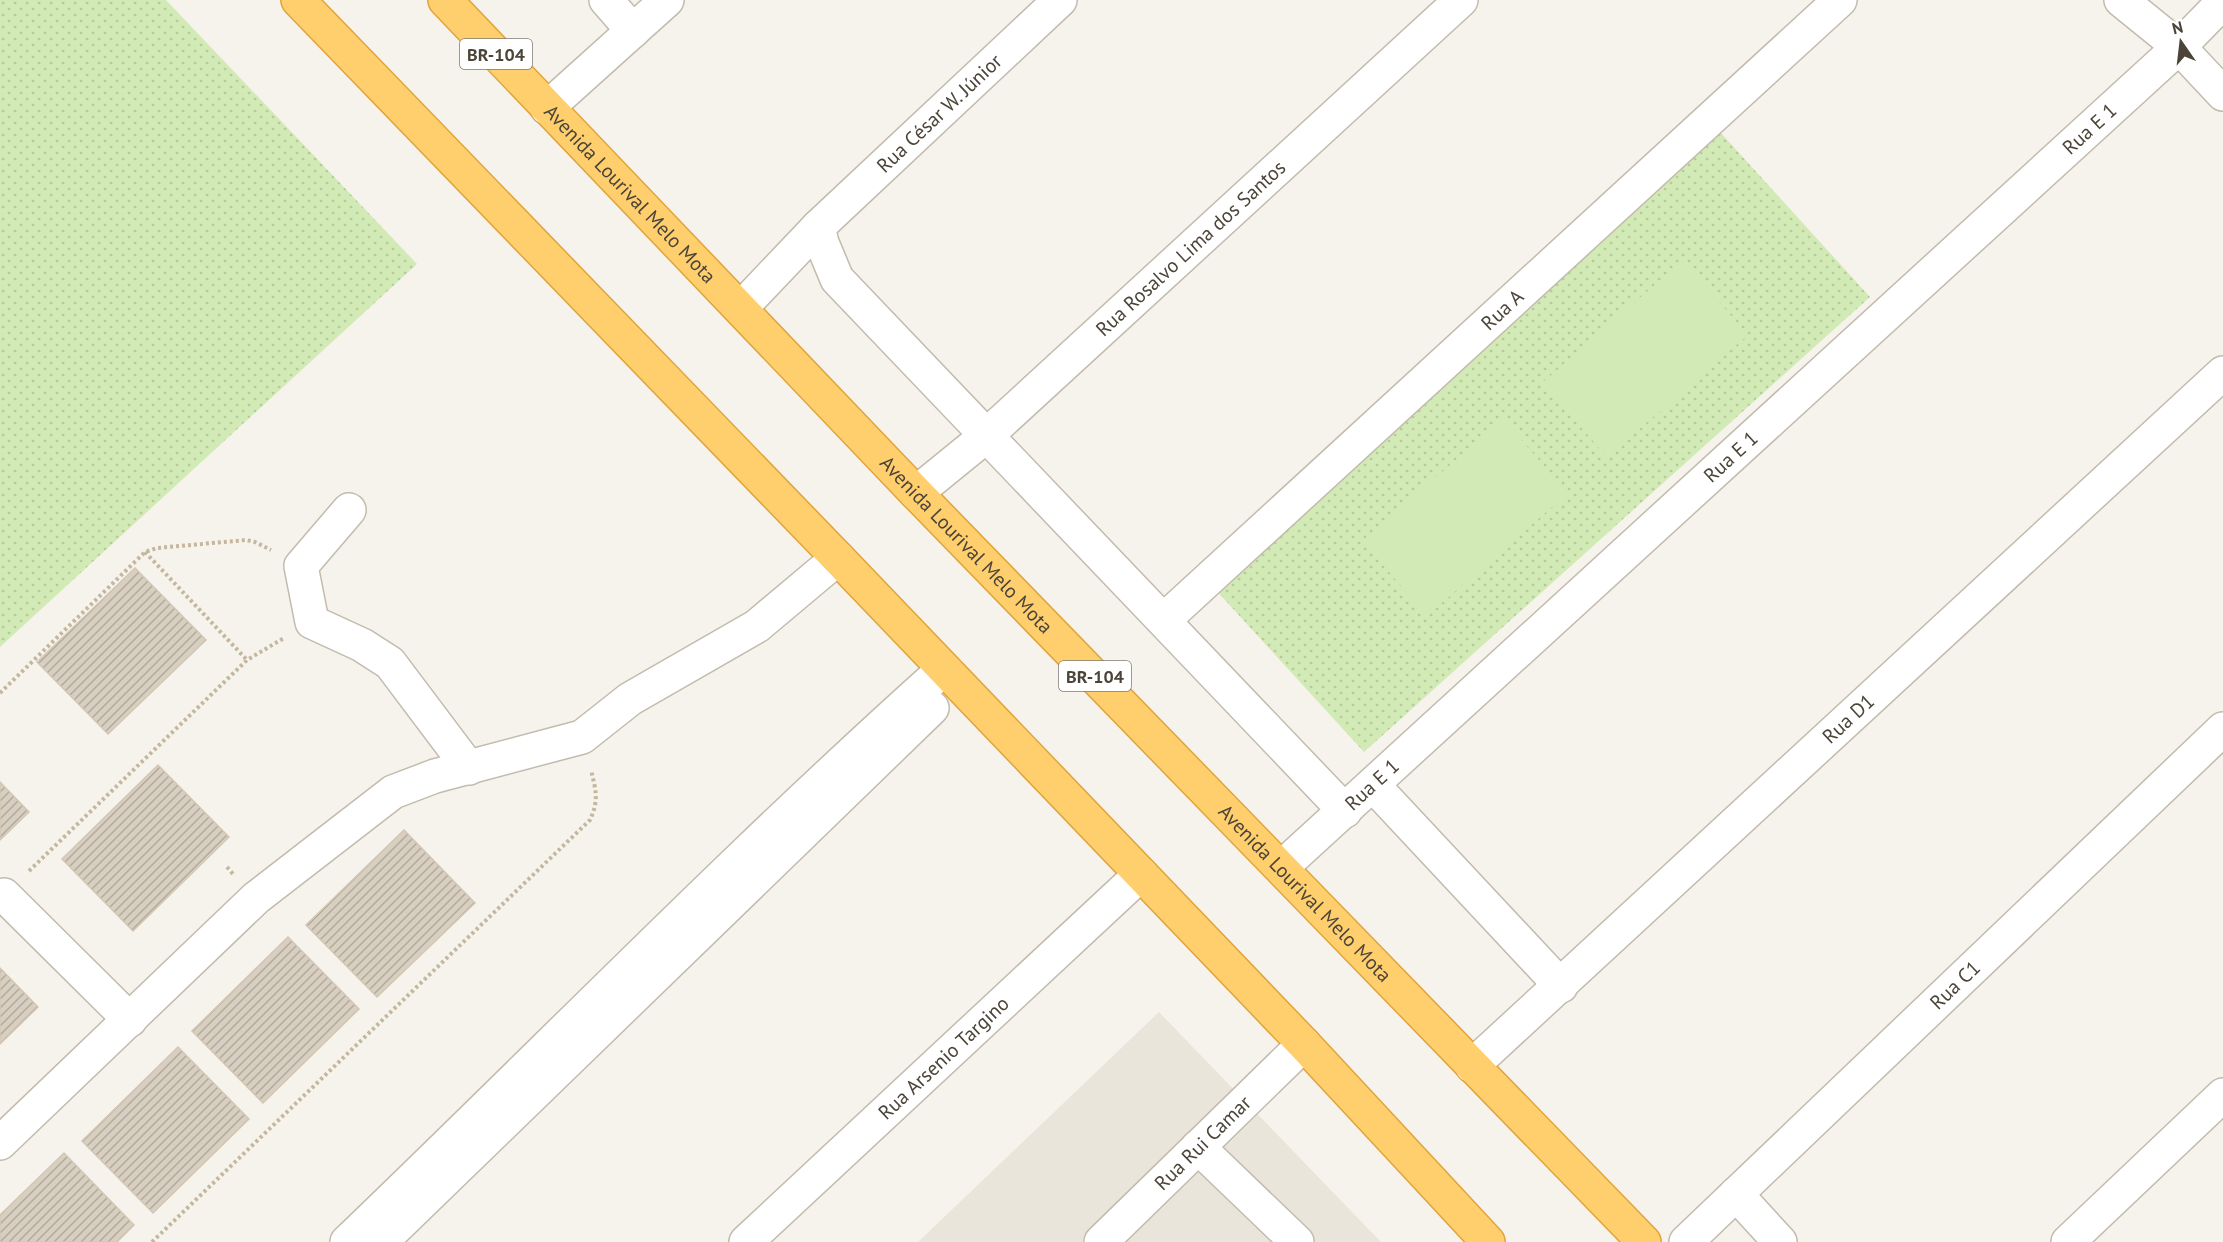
<svg xmlns="http://www.w3.org/2000/svg" width="2223" height="1242" font-family="'PT Sans',sans-serif">
  <style>
    .residential { fill: #eae5da }
    .green { fill: url(#green-dots) }
    .pitch { fill: #d2eab5 }
    .building { fill: url(#building-hatch); stroke: #d3c7b4; stroke-width: 1.5 }
    .lines { fill: none; stroke-linecap: round; stroke-linejoin: round }
    .minor-casing { stroke: #c2bbae; stroke-width: 36 }
    .highway-casing { stroke: #e0a43c; stroke-width: 36 }
    .path { stroke: #c4b79f; stroke-width: 4; stroke-dasharray: 3 3; stroke-linecap: butt }
    .minor { stroke: #fff; stroke-width: 33 }
    .highway { stroke: #ffcf6e; stroke-width: 33 }
    .labels { text-anchor: middle; dominant-baseline: central; stroke-width: 6; stroke-linejoin: round; paint-order: stroke }
    .shield { fill: #fff; stroke: #817c74; stroke-width: 1.5 }
    .shield-label { font-size: 18px; font-weight: bold; fill: #4b4439 }
    .street-label { font-size: 20px; fill: #4b4439; stroke: #fff }
  </style>
  <defs>
    <pattern id="green-dots" width="8" height="8" patternUnits="userSpaceOnUse" patternTransform="scale(1.5)"><rect width="8" height="8" fill="#d2eab5"/><path d="M2 2h.1M6 6h.1" fill="none" stroke="#b6ca9c" stroke-width="1.8" stroke-linecap="round"/></pattern>
    <pattern id="building-hatch" width="6" height="6" patternUnits="userSpaceOnUse" patternTransform="scale(1.5)"><rect width="6" height="6" fill="#d8cfc1"/><path d="M-1 1l2-2M0 6l6-6M5 7l2-2" fill="none" stroke="#b1aa9e"/></pattern>
  </defs>
  <rect width="100%" height="100%" fill="#f6f3ec"/>
  <!-- residential -->
  <path class="residential" d="M1159,1012L1381,1242H918Z"/>
  <!-- green -->
  <path class="green" d="M0,0H166L417,264L0,647Z
    M1720,132L1870,297L1364,752L1214,588Z"/>
  <!-- pitch -->
  <path class="pitch" d="M1683,260L1748,335L1607,457L1542,383Z
    M1503,419L1568,493L1427,616L1362,541Z"/>
  <!-- building -->
  <path class="building" d="M135,568L206,640L108,734L37,662Z
    M158,765L229,837L133,931L62,859Z
    M0,782L29,812L0,840Z
    M404,830L475,903L377,997L306,925Z
    M288,937L359,1009L263,1103L192,1031Z
    M0,968L38,1007L0,1044Z
    M178,1047L249,1119L153,1213L82,1141Z
    M64,1153L134,1225L117,1242H0V1215Z"/>
  <g class="lines">
    <defs>
      <g id="minor">
        <path d="M606,0L633,31"/>
        <path d="M2121,0L2179,47L2223,94"/>
        <path d="M547,108L667,0"/>
        <path d="M818,227L822,243L837,279L1345,811"/>
        <path id="s1" d="M741,308L818,227L1060,0"/>
        <path id="s2" d="M916,493L986,436L1461,0"/>
        <path d="M349,510L301,566L312,622L362,645L390,663L469,768"/>
        <path id="s3" d="M1164,620L1840,0"/>
        <path d="M1373,785L1561,986"/>
        <path id="s4" d="M1282,867L2179,47L2223,2"/>
        <path d="M4,895L130,1020"/>
        <path id="s5" d="M1472,1066L2223,373"/>
        <path d="M0,1143L256,898L393,792L435,776L582,737L630,699L757,626L838,558"/>
        <path d="M1198,1147L1297,1242"/>
        <path d="M1736,1194L1780,1242"/>
        <path d="M347,1242C546,1051 738,853 944,669"/>
        <path d="M381,1242L932,708"/>
        <path id="s6" d="M746,1242L1141,874"/>
        <path id="s7" d="M1101,1242L1304,1044"/>
        <path id="s8" d="M1686,1242L2223,729"/>
        <path d="M2068,1242L2223,1095"/>
      </g>
      <g id="highway">
        <path d="M298,0L838,558L1304,1044L1488,1242"/>
        <path id="s9" d="M445,0L916,493L1644,1242"/>
      </g>
    </defs>
    <!-- minor casing -->
    <use href="#minor" class="minor-casing"/>
    <!-- highway casing -->
    <use href="#highway" class="highway-casing"/>
    <!-- path -->
    <path class="path" d="M145,552L247,660
      M0,693L145,552L157,548L246,540L255,542L271,550
      M227,867L233,874
      M29,871L247,660L284,638
      M152,1242L590,820C599,800 596,791 591,770"/>
    <!-- minor -->
    <use href="#minor" class="minor"/>
    <!-- highway -->
    <use href="#highway" class="highway"/>
  </g>
  <g class="labels">
    <!-- shield labels -->
    <g class="shield">
      <rect x="460" y="39" width="72" height="30" rx="4.5"/>
      <rect x="1059" y="661" width="72" height="30" rx="4.5"/>
    </g>
    <g class="shield-label">
      <text x="496" y="54">BR-104</text>
      <text x="1095" y="676">BR-104</text>
    </g>
    <!-- street labels -->
    <g class="street-label">
      <text stroke="none"><textPath href="#s1" startOffset="278">Rua César W. Júnior</textPath></text>
      <text stroke="none"><textPath href="#s4" startOffset="1094">Rua E 1</textPath></text>
      <text stroke="none"><textPath href="#s9" startOffset="268">Avenida Lourival Melo Mota</textPath></text>
      <text stroke="none"><textPath href="#s2" startOffset="368">Rua Rosalvo Lima dos Santos</textPath></text>
      <text stroke="none"><textPath href="#s3" startOffset="459">Rua A</textPath></text>
      <text stroke="none"><textPath href="#s4" startOffset="608">Rua E 1</textPath></text>
      <text stroke="none"><textPath href="#s9" startOffset="754">Avenida Lourival Melo Mota</textPath></text>
      <text stroke="none"><textPath href="#s5" startOffset="512">Rua D1</textPath></text>
      <text stroke="none"><textPath href="#s4" startOffset="122">Rua E 1</textPath></text>
      <text stroke="none"><textPath href="#s9" startOffset="1240">Avenida Lourival Melo Mota</textPath></text>
      <text stroke="none"><textPath href="#s8" startOffset="372">Rua C1</textPath></text>
      <text stroke="none"><textPath href="#s6" startOffset="270">Rua Arsenio Targino</textPath></text>
      <text stroke="none"><textPath href="#s7" startOffset="142">Rua Rui Camar</textPath></text>
    </g>
  </g>
  <!-- north arrow -->
  <g transform="translate(2181 42) rotate(346)" stroke="#ffffff" stroke-width="4.5" paint-order="stroke">
  <path d="M0-4.5L10 22L0 15L-10 22Z" fill="#4b4439"/>
  <text y="-9" font-size="16" font-weight="bold" text-anchor="middle" fill="#4b4439">N</text>
  </g>
</svg>
